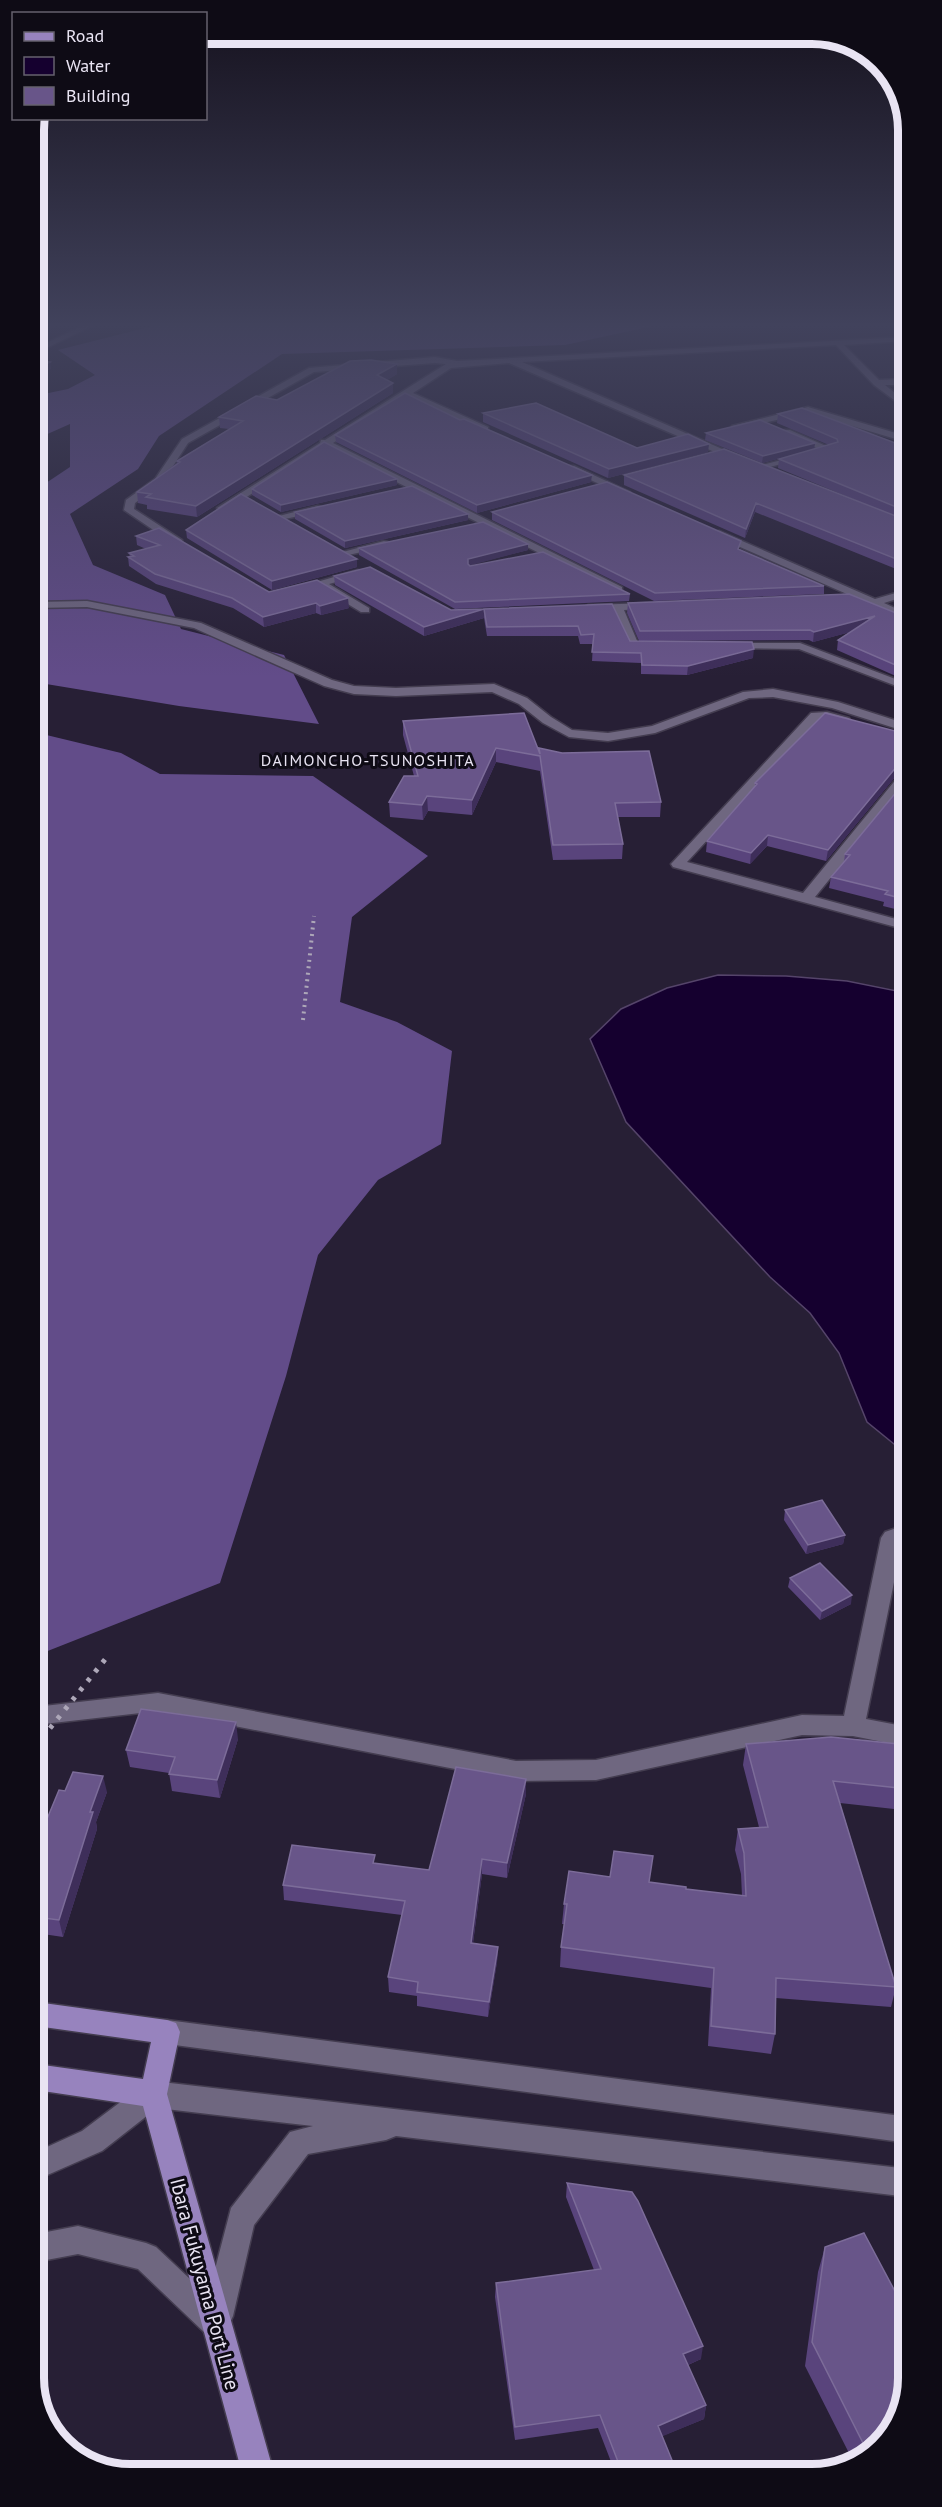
<svg xmlns="http://www.w3.org/2000/svg" width="942" height="2507" font-family="'PT Sans',sans-serif">
  <style>
    .forest { fill: #624c89 }
    .water { fill: #15002f; stroke: #55446a; stroke-width: 1.5 }
    .lines { fill: none; stroke-linecap: round; stroke-linejoin: round }
    .minor-casing { stroke: #443d50; stroke-width: 3 }
    .major-casing { stroke: #443d50; stroke-width: 3 }
    .minor { fill: #6f6780; fill-rule: evenodd }
    .major { fill: #9783be; fill-rule: evenodd }
    .rail-far1 { stroke: #ada7b8; stroke-width: 4; stroke-dasharray: 2 4.5; stroke-linecap: butt }
    .rail { stroke: #ada7b8; stroke-width: 5; stroke-dasharray: 4 8; stroke-linecap: butt }
    .wall { fill: #59447c }
    .shaded-wall { fill: #3e2e5a }
    .building { fill: #685589; stroke: #7c6c99; stroke-width: 1.5 }
    .labels { text-anchor: middle; dominant-baseline: central; stroke-width: 6; stroke-linejoin: round; paint-order: stroke }
    .far-quarter-label { font-size: 16px; letter-spacing: 1.5px; fill: #e9e4f3; stroke: #0e0b15 }
    .near-street-label { font-size: 20px; fill: #e9e4f3; stroke: #0e0b15 }
    .rim { fill: none; stroke: #e9e4f3; stroke-width: 8 }
  </style>
  <rect width="100%" height="100%" fill="#271f35"/>
  <!-- forest -->
  <path class="forest" d="M153,326H653L565,345L282,354L159,436L138,469L70,514L93,565L165,595L181,629L284,655L319,724L179,706L34,682V491L70,467V424L34,440V396L68,389L95,375L58,350Z
    M34,732L121,753L160,774L313,776L428,856L352,917L340,1002L397,1022L452,1051L441,1144L378,1180L318,1255L286,1376L220,1583L35,1656Z"/>
  <!-- water -->
  <path class="water" d="M718,975L786,976L847,981L907,993L908,1452L905,1453L867,1422L839,1353L810,1313L770,1277L626,1122L590,1039L621,1009L667,988Z"/>
  <g class="lines">
    <defs>
      <path id="minor" d="M82,326H92L34,354V349Z
        M906,337V341L844,345L879,380L906,379V385H885L906,402V409L874,385L836,345L522,362L743,458L745,460L740,463L509,363L451,368L413,393L488,427V431H482L407,396L333,443L622,587V591L618,592L326,447L226,510L217,508L320,443L321,440H325L446,364L435,363L314,372L188,443L162,483L135,503L134,509L182,540V544H174L124,510L126,500L155,479L182,439L309,368L435,357L457,361Z
        M808,407L906,436V442L808,413L737,429L732,426Z
        M784,430H790L835,450L758,470V466L821,450L784,434Z
        M568,466H574L630,492L622,494L568,470Z
        M318,506L322,507V511L280,520L275,517Z
        M719,531L875,599L906,590V596L884,603L906,613V620L715,536V532Z
        M384,541L388,542V546L344,556L339,553Z
        M358,570L362,571V575L329,584L369,608V612H361L323,589L322,586L298,592L293,589Z
        M87,601L201,623L332,680L354,686L396,688L494,684L527,698L551,717L572,730L608,733L652,726L743,692L773,689L838,702L907,724V732L832,708L773,697L749,698L655,733L608,741L569,737L543,723L519,704L492,692L396,696L354,694L324,686L194,628L87,607L34,608V602Z
        M651,603L657,606L655,608L624,610L638,643L658,644V648H630L613,611H588L582,608L588,605Z
        M730,643H800L906,683L907,690L799,649L726,648V644Z
        M827,712L849,718L851,721L845,725L818,720L687,862L803,893L902,772L907,771V784L815,897L907,922V930L673,867L671,864L811,713Z
        M908,1524V1540L902,1543L866,1719L908,1727V1747L853,1736L802,1735L596,1780L516,1781L158,1711L35,1725V1707L158,1693L516,1761L596,1760L802,1715L844,1716L881,1538L885,1532Z
        M167,2020L909,2117V2143L167,2044L158,2041L154,2032L158,2023Z
        M153,2081L909,2169V2197L396,2136L386,2140L308,2154L254,2225L233,2316L225,2333L215,2338L205,2333L138,2269L78,2254L36,2262V2234L78,2226L146,2243L156,2247L208,2296L231,2208L290,2132L313,2126L157,2108L102,2151L36,2180V2152L82,2131L143,2085Z"/>
      <path id="major" d="M36,2002L167,2020L176,2023L180,2032L167,2094L274,2473H242L143,2106L36,2090V2064L143,2079L151,2042L36,2026Z"/>
    </defs>
    <!-- minor casing -->
    <use href="#minor" class="minor-casing"/>
    <!-- major casing -->
    <use href="#major" class="major-casing"/>
    <!-- minor -->
    <use href="#minor" class="minor"/>
    <!-- major -->
    <use href="#major" class="major"/>
    <!-- rail-far1 -->
    <path class="rail-far1" d="M303,1020L314,916"/>
    <!-- rail -->
    <path class="rail" d="M35,1747L107,1657"/>
  </g>
  <!-- wall -->
  <path class="wall" d="M898,354H906V372L897,362Z
    M397,364V374L387,380L393,383V393L197,517L147,509V505L138,503L137,492L177,463V461L229,429L220,428L219,417Z
    M483,413L637,448L708,452L608,478L483,422Z
    M778,414L906,447V573L755,512L745,538L624,485V475L894,516L778,468L779,459L804,452L762,463L705,440L706,433L815,443L814,449L829,445L777,423Z
    M335,435L591,482L477,513L336,442Z
    M397,485L281,512L252,495V489Z
    M295,512L468,520L345,548L295,519Z
    M492,512L740,549V550L824,586V594L654,601L492,520Z
    M159,528L269,592L349,608L321,615L316,613L264,627L233,608L156,584L129,566L128,557H130L129,553L146,549L137,545L136,536Z
    M186,530L357,559V567L272,590L187,538Z
    M528,544V550L469,565L470,566L630,594L629,601L455,609L359,555V548Z
    M334,576L451,610L484,609V618L424,636L335,585Z
    M628,603L906,617V677H898L837,650L838,640L850,632L813,642L809,640L639,641L627,613Z
    M612,604L630,641L753,658L687,675L641,674V663L592,661L593,644H580L578,636H487L484,618V609Z
    M403,721L539,751L661,802L660,817H618L623,844L622,859L553,860L540,771L496,762L472,815L428,811L423,820L390,817L389,802L414,776L403,735Z
    M907,734V769L900,771L826,861L767,846L750,864L706,852L707,841L755,787V783Z
    M907,779V912L883,906L884,902L829,888L831,877L844,862L845,854Z
    M785,1510L845,1535L843,1544L806,1554L784,1520Z
    M790,1578L851,1604L820,1620L788,1587Z
    M908,1627V1657L899,1645L903,1629Z
    M238,1739L220,1798L172,1791L169,1773L130,1767L126,1750Z
    M746,1744L908,1745V1844L901,1843V1833L895,1832L894,1809L840,1803L896,1987L891,2007L776,1998L775,2034L771,2054L708,2046L711,1988L560,1967L561,1947L564,1924H562L564,1904L686,1889L742,1896L741,1874L735,1850L738,1829L759,1827L743,1765Z
    M526,1779V1794L507,1878L482,1874L473,1943L498,1947L497,1962L488,2017L417,2006V1996L389,1992L388,1977L402,1915L284,1900L283,1885L375,1863L429,1870Z
    M65,1791L107,1792L96,1822L97,1829L63,1937L36,1933V1817L47,1819Z
    M904,1901H908V2009L903,2008L899,1922Z
    M567,2183L701,2359L688,2365L706,2405L704,2419L662,2436L674,2465L673,2471L615,2472L598,2428L515,2440L495,2297L496,2283L594,2270L566,2197Z
    M825,2247L907,2314L889,2437L853,2461L805,2366L818,2272Z"/>
  <!-- shaded-wall -->
  <path class="shaded-wall" d="M42,326H57L33,337V330Z
    M50,362L51,369L34,377V370Z
    M397,364V374L378,386L377,375Z
    M393,383V393L197,517L196,506Z
    M815,443L814,449L762,463L763,456Z
    M709,444L708,452L608,478L609,469Z
    M592,475L591,482L477,513V505Z
    M397,479V485L281,512V505Z
    M756,503L755,512L745,538L746,529Z
    M468,514V520L345,548V541Z
    M528,544V550L468,566V571V559Z
    M357,559V567L272,590V581Z
    M348,598L349,608L321,615L320,606Z
    M316,603V613L264,627L263,617Z
    M484,609V618L424,636V627Z
    M875,616L873,626L813,642L814,632Z
    M754,649L753,658L687,675L688,666Z
    M496,748V762L472,815V800Z
    M907,758V769L900,771L826,861L828,850L902,760Z
    M427,796L428,811L423,820L422,805Z
    M768,835L767,846L750,864L751,853Z
    M845,1535L843,1544L806,1554L808,1545Z
    M852,1595L851,1604L820,1620L822,1611Z
    M236,1722L238,1739L220,1798L217,1780Z
    M103,1776L107,1792L96,1822L97,1829L63,1937L59,1920L90,1812Z
    M526,1779V1794L507,1878V1863Z
    M482,1859V1874L471,1958V1943Z
    M498,1947L497,1962L488,2017L489,2002Z
    M703,2346L701,2359L681,2368L683,2354Z
    M706,2405L704,2419L656,2439L658,2426Z
    M674,2465L673,2471H658Z"/>
  <!-- building -->
  <path class="building" d="M33,326H42L33,330Z
    M898,354H906V362Z
    M34,359L50,362L34,370Z
    M371,360L397,364L377,375L393,383L196,506L146,497L151,494L137,492L180,462L177,461L243,421L219,417L256,396L277,400L350,361Z
    M405,393L460,420L464,419L592,475L477,505L335,435Z
    M536,403L637,448L688,434L709,444L609,469L483,413Z
    M802,408L906,447V511L779,459L838,442L837,439L778,414Z
    M760,420L815,443L763,456L706,433Z
    M324,442L397,479L281,505L252,489Z
    M724,449L906,520V563L756,503L746,529L624,475Z
    M607,482L741,541L738,549L824,586L655,593L492,512Z
    M412,486L468,514L345,541L295,512Z
    M241,494L357,559L272,581L186,530Z
    M483,522L528,544L468,559V564L470,566L543,552L630,594L455,602L359,548Z
    M159,528L269,592L317,580L348,598L320,606L316,603L263,617L232,598L155,574L128,557L134,556L129,553L160,545L136,536Z
    M370,567L451,610L484,609L424,627L334,576Z
    M849,594L906,617V666L900,667L838,640L875,616L814,632L810,630L640,631L628,603Z
    M612,604L630,641L752,642L754,649L688,666L642,665L641,653L592,652L594,634L581,635L578,626L487,627L484,609Z
    M524,713L540,754L539,748L562,753L649,751L661,802L615,803L623,844L553,845L540,756L496,748L472,800L427,796L422,805L389,802L404,776H418L403,721Z
    M825,713L907,734V758L902,760L828,850L768,835L751,853L707,841L757,784L755,783Z
    M907,779V900L885,894L888,891L831,877L850,855L845,854Z
    M822,1500L845,1535L808,1545L785,1510Z
    M820,1563L852,1595L822,1611L790,1578Z
    M908,1627V1636L903,1629Z
    M141,1709L236,1722L217,1780L169,1774L175,1757L126,1750Z
    M831,1737L908,1745V1823L906,1822L905,1812L900,1811L899,1788L833,1781L896,1987L776,1978L775,2034L711,2026L714,1968L561,1947L567,1904H564L569,1871L610,1877L614,1851L653,1856L649,1882L686,1887V1889L746,1896L744,1853L738,1829L768,1827L746,1744Z
    M456,1767L526,1779L507,1863L482,1859L471,1943L498,1947L489,2002L417,1992L418,1982L388,1977L405,1901L283,1885L292,1845L375,1855L373,1863L429,1870Z
    M73,1772L103,1776L90,1812H93L59,1920L36,1917V1817L47,1819L59,1790L65,1791Z
    M904,1901H908V1988Z
    M567,2183L632,2192L638,2201L703,2346L683,2354L706,2405L658,2426L674,2465L658,2471L622,2472L600,2415L515,2427L496,2283L601,2269Z
    M864,2233L907,2314L909,2313V2378L889,2437L867,2451L812,2342L825,2247Z"/>
  <!-- sky -->
  <linearGradient id="sky" x2="0" y2="1"><stop stop-color="#15111d"/><stop offset="0.48" stop-color="#41425c"/><stop offset="1" stop-color="#41425c" stop-opacity="0"/></linearGradient>
  <rect width="942" height="677" fill="url(#sky)"/>
  <g class="labels">
    <!-- far-quarter labels -->
    <g class="far-quarter-label">
      <text x="368" y="760">DAIMONCHO-TSUNOSHITA</text>
    </g>
    <!-- near-street labels -->
    <g class="near-street-label">
      <text transform="translate(205 2284) rotate(75)">Ibara Fukuyama Port Line</text>
    </g>
  </g>
  <!-- crop -->
  <path d="M0 0H942V2507H0ZM130 44H812A86 86 0 0 1 898 130V2378A86 86 0 0 1 812 2464H130A86 86 0 0 1 44 2378V130A86 86 0 0 1 130 44Z" fill="#0e0b15" fill-rule="evenodd"/>
  <path class="rim" d="M130 44H812A86 86 0 0 1 898 130V2378A86 86 0 0 1 812 2464H130A86 86 0 0 1 44 2378V130A86 86 0 0 1 130 44Z"/>
  <!-- legend -->
  <rect x="12" y="12" width="195" height="108" fill="#0e0b15" stroke="#66626e" stroke-width="1.5"/>
  <rect x="24" y="32" width="30" height="9" fill="#9783be" stroke="#66626e" stroke-width="1.5"/>
  <text x="66" y="42" font-size="18" fill="#e9e4f3">Road</text>
  <rect x="24" y="57" width="30" height="18" fill="#15002f" stroke="#66626e" stroke-width="1.5"/>
  <text x="66" y="72" font-size="18" fill="#e9e4f3">Water</text>
  <rect x="24" y="87" width="30" height="18" fill="#685589" stroke="#66626e" stroke-width="1.5"/>
  <text x="66" y="102" font-size="18" fill="#e9e4f3">Building</text>
</svg>
